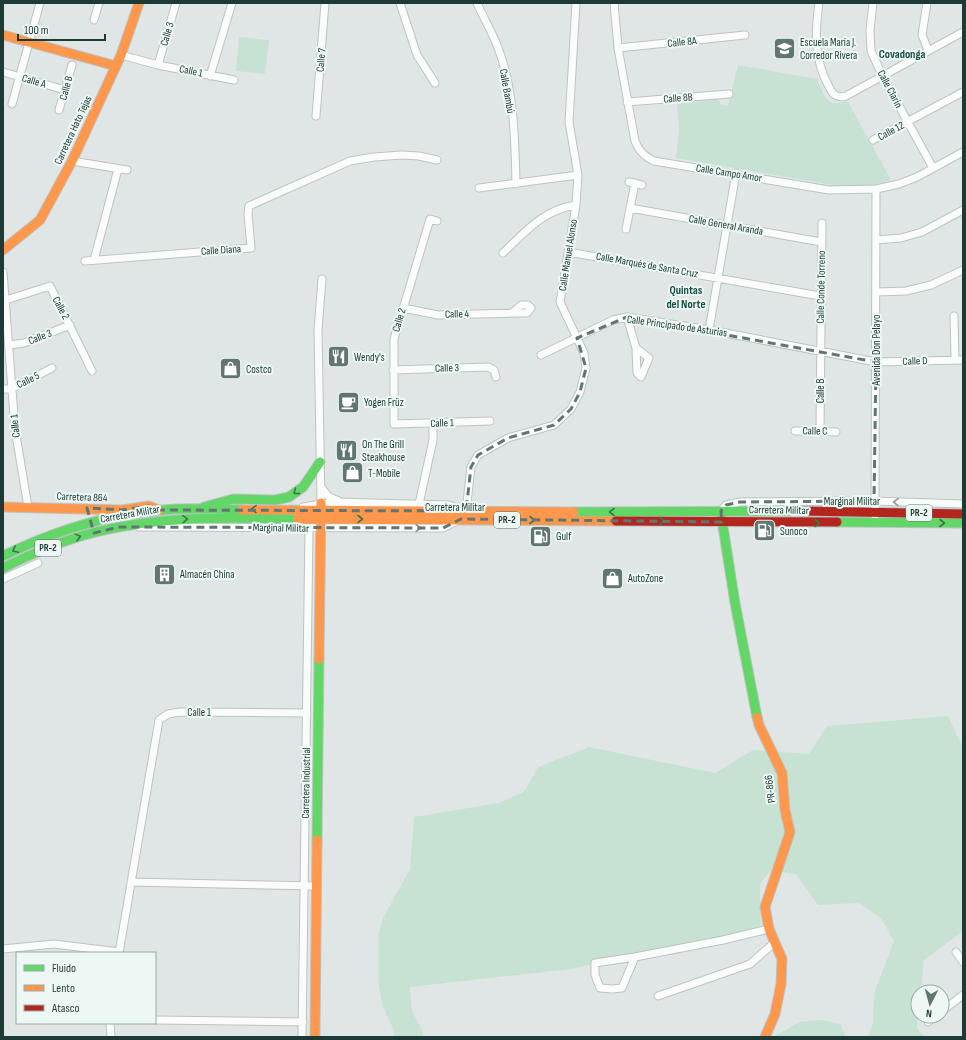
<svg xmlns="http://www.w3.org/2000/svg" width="966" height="1040" font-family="'Sofia Sans Condensed',sans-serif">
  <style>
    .green { fill: #c7e2d3 }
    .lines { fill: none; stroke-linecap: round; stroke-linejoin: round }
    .street-casing { stroke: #bdc3c2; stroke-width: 9 }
    .fast-casing { stroke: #bcc4c2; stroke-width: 11 }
    .slow-casing { stroke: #bcc4c2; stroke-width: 11 }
    .jam-casing { stroke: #bcc4c2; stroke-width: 11 }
    .street { stroke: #fafbfb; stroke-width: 7 }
    .fast { stroke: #63d668; stroke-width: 9 }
    .slow { stroke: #ff974d; stroke-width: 9 }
    .jam { stroke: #b3261e; stroke-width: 9 }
    .oneway { stroke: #39784a }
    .oneway2 { stroke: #8c9a98 }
    .marked { fill: none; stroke: #617673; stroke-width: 3; stroke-dasharray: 8 5; stroke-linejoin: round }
    .labels { text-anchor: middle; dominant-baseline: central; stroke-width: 4; stroke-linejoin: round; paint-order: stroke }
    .shield { fill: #edf7f3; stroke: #5b736f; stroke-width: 1 }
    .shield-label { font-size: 10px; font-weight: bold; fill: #1d3a36 }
    .street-label { font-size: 11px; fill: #1d3a36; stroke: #edf7f3 }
    .poi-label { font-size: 11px; fill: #1d3a36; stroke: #edf7f3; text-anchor: start }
    .neighbourhood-label { font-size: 12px; font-weight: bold; fill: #184e47; stroke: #edf7f3 }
  </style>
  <rect width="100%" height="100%" fill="#e0e6e5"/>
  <!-- green -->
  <path class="green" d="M239,37L269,40L265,74L236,71Z
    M738,65L817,79C824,95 827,110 847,100L891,180L873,185L838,186L676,158L679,129L677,104L717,99L719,100L720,104L728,106Z
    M948,716L963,748V931L924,960L921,992H918L917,1028L925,1037H868L873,1023L874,993L894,941L881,918L858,903L818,905L796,874L770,871L760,884L761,928L571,969L410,987L412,1011L422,1030L423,1037H394V1031L382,1004L378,980V936L383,918L410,869L414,817L499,803L524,792L538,767L589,747L715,773L753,750L809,754L827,726Z
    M821,1020L840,1024L846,1037H773L800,1022Z"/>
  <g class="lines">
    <defs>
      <path id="street" d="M400,3L417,55L435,83
        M477,3C483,17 491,30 497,45C514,88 515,138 516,184
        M614,3L618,48L635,141C639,151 644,156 654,161L829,190L876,189L899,184L917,177L963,152
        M819,3C815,31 814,59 828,85C832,93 835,99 846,96L963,32
        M873,3L870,30L871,51L882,75L933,168
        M927,3L922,35L928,50
        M94,20L99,3
        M618,48L745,35
        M121,55L158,65L234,80
        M158,65L176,3
        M3,72L65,90
        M210,76L232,3
        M627,102L729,94
        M12,104L40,3
        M59,110L72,65
        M316,116L325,3
        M873,140L963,92
        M72,161L127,170
        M629,182L642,185
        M479,188L578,175
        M630,208L821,242
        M437,221L430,219L394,339V424L490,421
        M626,229L635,183
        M876,240L901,238L922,232L963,210
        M568,252L820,296
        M503,253C526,231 543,210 576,205
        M94,260L118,169
        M85,261L251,248L248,214L249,206L350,161L374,157L402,155L419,156L437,160
        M3,272L15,429L28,507
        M876,292L906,291L931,285L963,270
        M6,300L50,286L92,371
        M403,308L438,315L520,313H527L531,308L528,305H521L512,313
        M954,316L955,360
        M627,317L636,348
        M709,330L736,173
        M9,345L24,343L70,325
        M636,348L649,358L641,377L637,373Z
        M541,355L613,320L627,317L715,331L876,362L963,360
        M393,370L488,367L494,370L496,377
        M3,389H11L52,368
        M795,431L836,432
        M820,431L822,223
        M321,487L329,497L339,501
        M321,503L318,330L322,279
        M419,504L433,440V423
        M303,507L334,502L449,505L466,511L471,467L478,455L508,438L554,425L571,409L580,392L586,368L584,353L560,302L576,205L578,175L569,122L576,3
        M721,511L726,505L740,502L874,501L963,504
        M875,516L876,189
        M139,527L443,528L459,520
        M3,579L38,563
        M131,882L317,886
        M3,949L54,944L119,952
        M956,952L963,962
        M119,953L159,720L168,714L180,712L307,713
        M635,957L595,963V975L600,988L612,989L622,988L635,957L723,940L769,929
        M658,996L750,964L774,943
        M942,1011L963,995
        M155,1020L303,1022
        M928,1022L936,1016
        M110,1023L111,1037
        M302,1037L309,529"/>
      <path id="fast" d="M204,507L233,499L275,500L289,497L303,487L320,462
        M574,512L800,511
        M721,514L735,603L757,717
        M837,522L963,523
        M3,556C56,530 115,512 175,509C197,508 220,509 242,510
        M3,568C33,553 63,540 96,532C162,515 230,518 298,519
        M317,840L319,659"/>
      <path id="slow" d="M3,35L116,66
        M3,250L40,220L72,161L121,55L139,3
        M3,507L122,510L149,506L159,510
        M242,510L574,512
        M298,519L616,521
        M319,659L321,503
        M757,717L759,725L782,773L785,810L790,832L765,907L769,929L782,959L781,984L775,1014L765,1037
        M315,1037L317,840"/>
      <path id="jam" d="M800,511L963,514
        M616,521L837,522"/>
    </defs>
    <!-- street casing -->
    <use href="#street" class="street-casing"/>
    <!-- fast casing -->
    <use href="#fast" class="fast-casing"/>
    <!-- slow casing -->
    <use href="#slow" class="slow-casing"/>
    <!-- jam casing -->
    <use href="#jam" class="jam-casing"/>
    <!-- street -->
    <use href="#street" class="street"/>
    <!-- fast -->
    <use href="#fast" class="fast"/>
    <!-- slow -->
    <use href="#slow" class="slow"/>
    <!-- jam -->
    <use href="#jam" class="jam"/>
  </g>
  <!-- one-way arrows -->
  <defs><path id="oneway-chevron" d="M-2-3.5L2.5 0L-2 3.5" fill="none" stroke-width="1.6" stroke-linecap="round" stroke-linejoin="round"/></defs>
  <g class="oneway">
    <use href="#oneway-chevron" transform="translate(296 492) rotate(143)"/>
    <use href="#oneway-chevron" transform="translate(254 509) rotate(-179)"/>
    <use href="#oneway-chevron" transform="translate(612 512) rotate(-180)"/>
    <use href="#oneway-chevron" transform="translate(185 519) rotate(-3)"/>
    <use href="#oneway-chevron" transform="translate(360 519)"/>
    <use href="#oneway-chevron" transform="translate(532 520)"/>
    <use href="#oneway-chevron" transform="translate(662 521) rotate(1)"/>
    <use href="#oneway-chevron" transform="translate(817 523)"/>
    <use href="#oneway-chevron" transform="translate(942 523)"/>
    <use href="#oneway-chevron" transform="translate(78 537) rotate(-15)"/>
    <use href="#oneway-chevron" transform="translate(15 550) rotate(155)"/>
  </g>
  <g class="oneway2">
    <use href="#oneway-chevron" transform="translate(896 502) rotate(-178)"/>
    <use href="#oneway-chevron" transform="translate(418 528)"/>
  </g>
  <!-- marked area -->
  <path class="marked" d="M627,317L876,362L874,501L740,502L726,505L721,511L722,522L461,519L443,528L119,527L94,533L87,508L122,510L149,506L159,510L466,511L471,467L478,455L508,438L554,425L571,409L580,392L586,368L577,338Z"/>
  <!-- icons -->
  <defs>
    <symbol id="school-square" viewBox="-11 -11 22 22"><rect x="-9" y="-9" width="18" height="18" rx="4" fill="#617673" stroke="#edf7f3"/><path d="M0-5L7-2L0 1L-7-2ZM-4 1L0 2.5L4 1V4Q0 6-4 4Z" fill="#fff"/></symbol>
    <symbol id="restaurant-square" viewBox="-11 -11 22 22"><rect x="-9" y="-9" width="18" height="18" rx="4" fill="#617673" stroke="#edf7f3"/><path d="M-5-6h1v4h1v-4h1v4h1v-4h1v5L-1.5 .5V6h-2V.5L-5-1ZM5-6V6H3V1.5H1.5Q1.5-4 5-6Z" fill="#fff"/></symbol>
    <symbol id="shop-square" viewBox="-11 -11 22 22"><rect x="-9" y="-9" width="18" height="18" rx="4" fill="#617673" stroke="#edf7f3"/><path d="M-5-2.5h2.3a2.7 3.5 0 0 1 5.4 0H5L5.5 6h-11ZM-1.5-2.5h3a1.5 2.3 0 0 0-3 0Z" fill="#fff"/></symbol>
    <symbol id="cafe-square" viewBox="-11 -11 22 22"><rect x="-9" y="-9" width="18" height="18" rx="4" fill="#617673" stroke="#edf7f3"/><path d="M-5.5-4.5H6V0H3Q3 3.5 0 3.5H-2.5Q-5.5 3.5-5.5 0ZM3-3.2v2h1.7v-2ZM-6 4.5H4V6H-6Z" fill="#fff"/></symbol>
    <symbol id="fuel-square" viewBox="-11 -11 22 22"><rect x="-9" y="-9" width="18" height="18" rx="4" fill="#617673" stroke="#edf7f3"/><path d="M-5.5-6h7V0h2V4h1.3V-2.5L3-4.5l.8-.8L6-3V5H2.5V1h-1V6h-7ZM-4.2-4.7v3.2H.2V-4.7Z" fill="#fff"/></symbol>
    <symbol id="building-square" viewBox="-11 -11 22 22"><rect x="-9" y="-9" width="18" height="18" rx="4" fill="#617673" stroke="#edf7f3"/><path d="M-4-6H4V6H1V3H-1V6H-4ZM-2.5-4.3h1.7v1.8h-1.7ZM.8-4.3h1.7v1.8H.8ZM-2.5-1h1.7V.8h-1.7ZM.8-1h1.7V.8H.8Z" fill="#fff"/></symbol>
  </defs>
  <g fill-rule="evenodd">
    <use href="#school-square" x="772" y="36" width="25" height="25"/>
    <use href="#restaurant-square" x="326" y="344" width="25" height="25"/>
    <use href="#shop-square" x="218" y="356" width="25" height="25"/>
    <use href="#cafe-square" x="336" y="390" width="25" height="25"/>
    <use href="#restaurant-square" x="334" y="438" width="25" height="25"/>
    <use href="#shop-square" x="340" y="460" width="25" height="25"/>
    <use href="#fuel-square" x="752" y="518" width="25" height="25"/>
    <use href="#fuel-square" x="528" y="524" width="25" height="25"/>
    <use href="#building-square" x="152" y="562" width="25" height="25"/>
    <use href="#shop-square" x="600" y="566" width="25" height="25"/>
  </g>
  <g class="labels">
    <!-- shield labels -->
    <g class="shield">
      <rect x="906" y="505" width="26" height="16" rx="3"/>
      <rect x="494" y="512" width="26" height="16" rx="3"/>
      <rect x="35" y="540" width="26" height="16" rx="3"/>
    </g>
    <g class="shield-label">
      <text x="919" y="513">PR-2</text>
      <text x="507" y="520">PR-2</text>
      <text x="48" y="548">PR-2</text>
    </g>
    <!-- street labels -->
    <g class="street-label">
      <text transform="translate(167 34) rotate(-74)">Calle 3</text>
      <text transform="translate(682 42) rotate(-6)">Calle 8A</text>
      <text transform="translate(321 60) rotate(-85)">Calle 7</text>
      <text transform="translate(191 71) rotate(12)">Calle 1</text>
      <text transform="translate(34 81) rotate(16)">Calle A</text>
      <text transform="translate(66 88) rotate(-75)">Calle B</text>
      <text transform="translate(890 89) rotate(62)">Calle Clarín</text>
      <text transform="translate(507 91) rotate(80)">Calle Bambú</text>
      <text transform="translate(678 98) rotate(-5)">Calle 8B</text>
      <text transform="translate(73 130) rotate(-65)">Carretera Hato Tejas</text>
      <text transform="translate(891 131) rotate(-28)">Calle 12</text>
      <text transform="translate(729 173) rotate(9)">Calle Campo Amor</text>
      <text transform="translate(726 225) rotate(10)">Calle General Aranda</text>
      <text transform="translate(221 250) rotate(-4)">Calle Diana</text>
      <text transform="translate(568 255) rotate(-81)">Calle Manuel Alonso</text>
      <text transform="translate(647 265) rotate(10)">Calle Marqués de Santa Cruz</text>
      <text transform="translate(821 287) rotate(-89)">Calle Conde Torreno</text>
      <text transform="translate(61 308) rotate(62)">Calle 2</text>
      <text transform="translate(457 314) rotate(-1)">Calle 4</text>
      <text transform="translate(399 320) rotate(-74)">Calle 2</text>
      <text transform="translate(677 326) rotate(8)">Calle Principado de Asturias</text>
      <text transform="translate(40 337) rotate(-21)">Calle 3</text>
      <text transform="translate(876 350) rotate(-90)">Avenida Don Pelayo</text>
      <text transform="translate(915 361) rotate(-2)">Calle D</text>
      <text transform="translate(447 368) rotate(-1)">Calle 3</text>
      <text transform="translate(28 380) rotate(-27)">Calle 5</text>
      <text transform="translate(820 391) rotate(-90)">Calle B</text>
      <text transform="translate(442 423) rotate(-2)">Calle 1</text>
      <text transform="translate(15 426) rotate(-96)">Calle 1</text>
      <text transform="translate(815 431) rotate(1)">Calle C</text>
      <text transform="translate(82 497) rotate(2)">Carretera 864</text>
      <text x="852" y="501">Marginal Militar</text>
      <text x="455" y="507">Carretera Militar</text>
      <text transform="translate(779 510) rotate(1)">Carretera Militar</text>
      <text transform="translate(130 514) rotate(-10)">Carretera Militar</text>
      <text transform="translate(281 528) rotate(1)">Marginal Militar</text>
      <text x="199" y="712">Calle 1</text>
      <text transform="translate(306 783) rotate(-89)">Carretera Industrial</text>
      <text transform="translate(770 789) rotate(-97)">PR-866</text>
    </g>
    <!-- poi labels -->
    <g class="poi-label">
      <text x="800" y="42">Escuela María J.<tspan x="800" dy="13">Corredor Rivera</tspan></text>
      <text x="354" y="357">Wendy's</text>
      <text x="246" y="369">Costco</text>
      <text x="364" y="402">Yogen Früz</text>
      <text x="362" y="444">On The Grill<tspan x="362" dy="13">Steakhouse</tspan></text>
      <text x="368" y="473">T-Mobile</text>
      <text x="780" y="531">Sunoco</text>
      <text x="556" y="536">Gulf</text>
      <text x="180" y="574">Almacén China</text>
      <text x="628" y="578">AutoZone</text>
    </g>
    <!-- neighbourhood labels -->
    <g class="neighbourhood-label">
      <text x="902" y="54">Covadonga</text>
      <text x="686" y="290">Quintas<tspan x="686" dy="14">del Norte</tspan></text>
    </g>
  </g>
  <!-- border -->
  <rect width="966" height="1040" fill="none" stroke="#1d3a36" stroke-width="8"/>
  <!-- legend -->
  <rect x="16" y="952" width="140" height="72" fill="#edf7f3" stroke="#9aaba7"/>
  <rect x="24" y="965" width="20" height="6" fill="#63d668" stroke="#9aaba7"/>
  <text x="52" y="972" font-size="12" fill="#1d3a36">Fluido</text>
  <rect x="24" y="985" width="20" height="6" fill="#ff974d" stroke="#9aaba7"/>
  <text x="52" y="992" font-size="12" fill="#1d3a36">Lento</text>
  <rect x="24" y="1005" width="20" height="6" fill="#b3261e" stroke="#9aaba7"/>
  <text x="52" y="1012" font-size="12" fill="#1d3a36">Atasco</text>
  <!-- north arrow -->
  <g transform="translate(930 1004) rotate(186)"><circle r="19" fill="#edf7f3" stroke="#9aaba7"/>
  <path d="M0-3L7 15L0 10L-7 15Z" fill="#617673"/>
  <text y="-6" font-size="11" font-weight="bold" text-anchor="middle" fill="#1d3a36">N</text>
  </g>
  <!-- scale -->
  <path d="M18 34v6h87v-6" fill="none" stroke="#1d3a36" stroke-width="2"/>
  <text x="24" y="34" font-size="12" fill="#1d3a36" stroke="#edf7f3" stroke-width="3" paint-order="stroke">100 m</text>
</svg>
